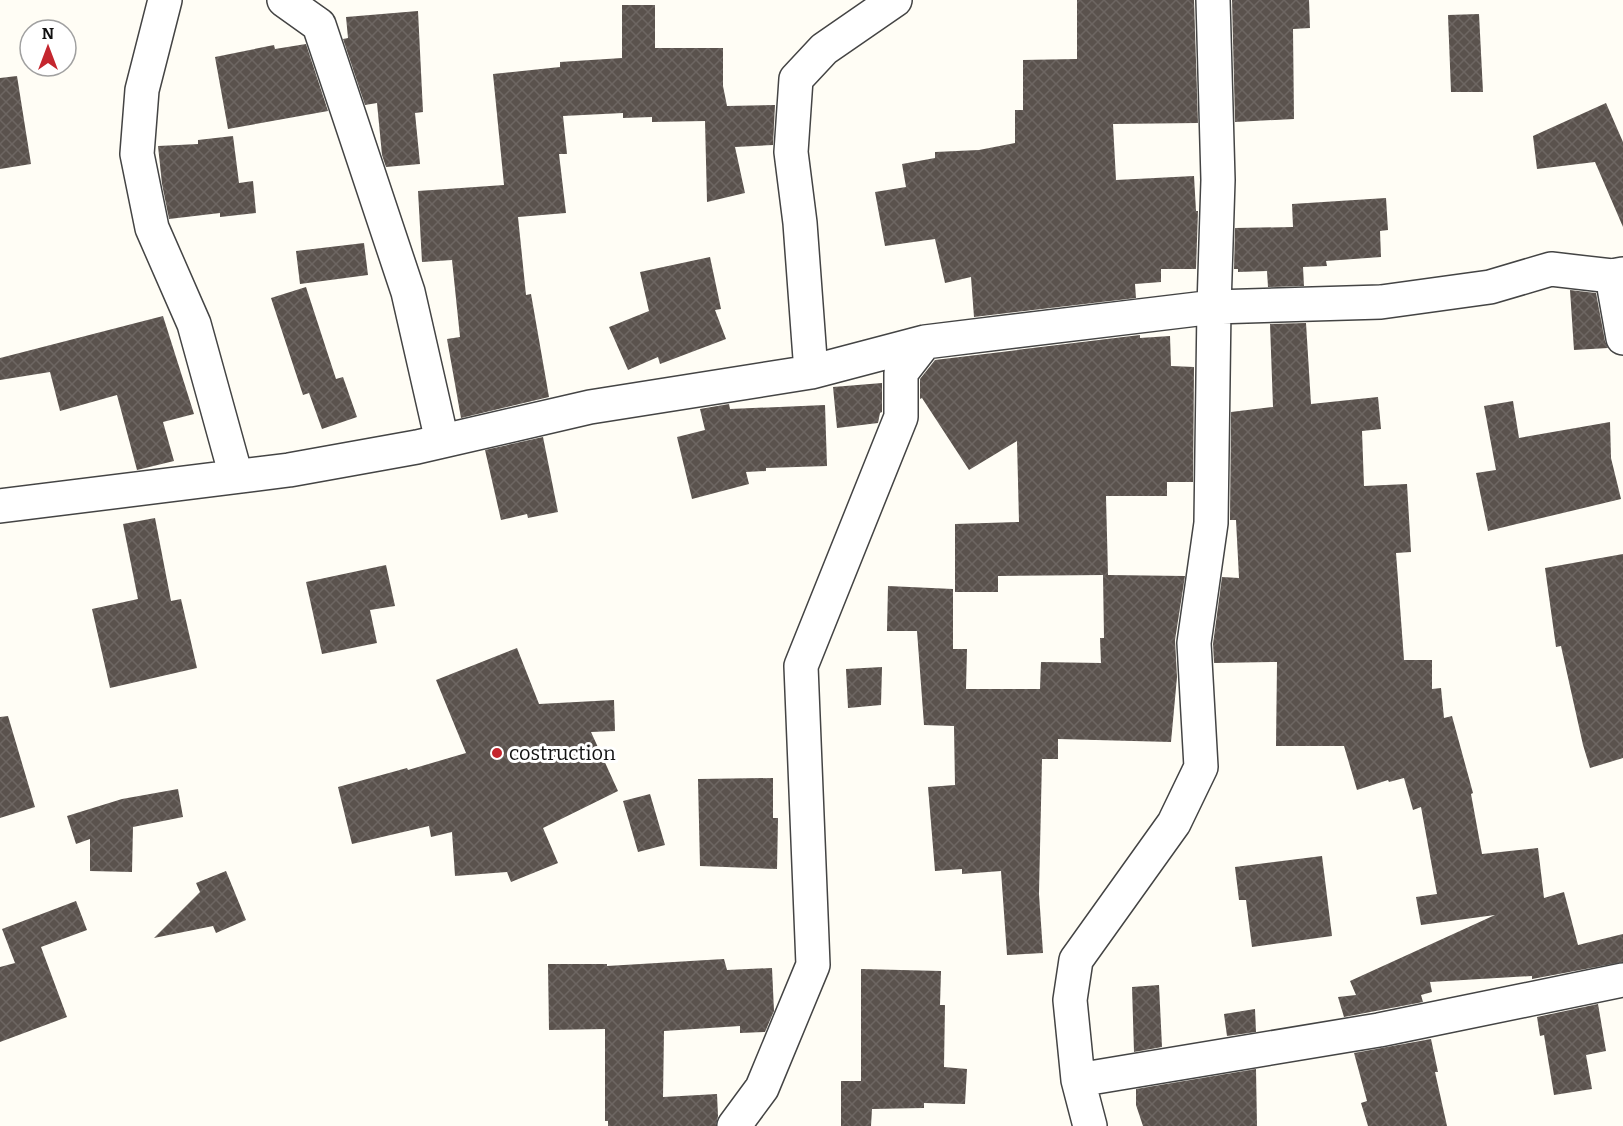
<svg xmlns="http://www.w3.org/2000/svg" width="1623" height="1126" font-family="Bitter,serif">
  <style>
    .building { fill: url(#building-cross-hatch) }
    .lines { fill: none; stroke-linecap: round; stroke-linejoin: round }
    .minor-casing { stroke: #444; stroke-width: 36 }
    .minor { stroke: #fff; stroke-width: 33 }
    .poi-dot { fill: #c4262e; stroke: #fff; stroke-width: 2 }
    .labels { text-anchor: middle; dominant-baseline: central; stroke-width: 6; stroke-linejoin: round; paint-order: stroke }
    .poi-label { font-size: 20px; fill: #111; stroke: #fff; text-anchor: start }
  </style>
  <defs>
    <pattern id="building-cross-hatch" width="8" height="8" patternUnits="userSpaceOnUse" patternTransform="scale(1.5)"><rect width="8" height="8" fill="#5a524d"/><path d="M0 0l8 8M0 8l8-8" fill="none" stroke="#6d6662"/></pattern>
  </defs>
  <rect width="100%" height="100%" fill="#fffdf5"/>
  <!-- building -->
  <path class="building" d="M1077,0H1194L1198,123L1113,124L1116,180L1194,176L1196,211H1198L1196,269H1161V282L1135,284L1136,298L974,317L971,277L945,283L935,239L885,246L875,192L906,187L902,164L935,158V152L979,150L1015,143V110H1023V60L1077,59Z
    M1232,0H1309L1310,28L1293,29L1294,119L1235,122Z
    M622,5H655V48H723V86L727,106L775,105L773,145L735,147L745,193L707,202L705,121L652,122V117L623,118V113L563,116L567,154H559L566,213L518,217L526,295L531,294L549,397L461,418L447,339L460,337L452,260L422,262L418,191L504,185L493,74L560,67V62L622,58Z
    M418,11L423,112L415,113L420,164L386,167L382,155L377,103L365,105L343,39L348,38L346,17Z
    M1479,14L1483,92H1451L1448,15Z
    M306,44L328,111L228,129L215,57L274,45L275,49Z
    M17,76L31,164L0,169V78Z
    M1606,103L1623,142V227L1595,162L1537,169L1533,136Z
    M233,136L239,183L253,181L256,213L220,217V213L169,219L162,184L158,146L198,144V140Z
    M1386,198L1388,230L1380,231L1381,257L1326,261L1327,266L1303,267L1304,286L1268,287L1267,271L1238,272V269H1234L1235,228L1293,227L1292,204Z
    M364,243L368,275L300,284L296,251Z
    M710,257L721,309L715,310L726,339L660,364L658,357L628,370L609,327L649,311L640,272Z
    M306,287L336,379L343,377L357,417L322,429L309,393L303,395L271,298Z
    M1570,290L1596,293L1605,341L1608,348L1574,350Z
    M163,316L194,414L163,422L174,461L137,470L117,395L60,411L50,372L0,380V358Z
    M1306,323L1311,404L1378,397L1381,429L1362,431L1364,486L1407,484L1411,552L1396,553L1404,660H1432V689L1441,688L1444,718L1452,716L1473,793L1471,794L1482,854L1538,848L1544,898L1564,892L1578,945L1623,934V962L1532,979V976L1430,982L1432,992L1421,995L1423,1002L1344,1017L1338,997L1356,995L1350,981L1495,915L1421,925L1416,897L1437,894L1421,807L1413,810L1404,778L1389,782L1388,780L1357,790L1344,746H1276L1277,662L1214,663L1213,644L1222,577L1239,578L1236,520H1230L1231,412L1273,407L1270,324Z
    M1140,335V338L1170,336L1171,366L1194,367L1193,482H1167V496H1106L1108,575L1185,576L1175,640L1177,677L1171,742L1058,739V759H1042L1039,894L1043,953L1007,955L1001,871L962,874V869L935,871L928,787L955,785L954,726L924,725L917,631H887L888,586L953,589V649H967L966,689H1040L1041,662L1101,663L1100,638H1104L1103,575L998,576V592H955V524L1019,522L1017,441L969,470L922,398L920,399V379L935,360Z
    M882,383V412L880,413L878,423L837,428L833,387Z
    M1513,401L1519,438L1610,422L1611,458L1621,499L1488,531L1476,473L1496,470L1484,406Z
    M729,404L730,409L825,405L827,466L766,468V471L746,472L749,484L692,499L677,437L705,430L700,409Z
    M543,437L558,512L528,518L527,514L501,520L485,450Z
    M155,518L171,601L181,599L197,668L110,688L92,609L138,599L123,524Z
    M1623,554V758L1590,768L1583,745L1561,646L1556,647L1545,568Z
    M386,565L395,606L370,610L377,643L322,654L306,582Z
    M517,648L539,704L614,700L615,731L591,732L618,791L543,828L558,863L511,882L507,872L455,876L452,832L431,837L429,826L352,844L338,787L407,768L408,770L466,753L436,680Z
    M882,667L881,705L848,708L846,669Z
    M8,716L35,807L0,818V717Z
    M773,778V818H778L777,869L700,866L698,779Z
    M178,789L183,817L133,827L132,872L90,871V839L76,844L67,816L122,799Z
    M650,794L665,845L638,852L623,801Z
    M1322,856L1332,936L1252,947L1246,900H1239L1235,867Z
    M226,871L246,920L216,933L213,926L154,938L200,892L196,883Z
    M76,901L87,930L41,947L67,1017L0,1042V967L15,963L2,929Z
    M724,959L727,970L772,968L774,1011L765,1032L740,1033V1026L664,1031L663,1097L717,1094L718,1116L716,1126H608V1121H605V1029L549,1030L548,964H607V966Z
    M861,969L941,971L940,1005H945L944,1067L967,1069L965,1104L924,1103V1108L872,1109L871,1126H841V1081H861Z
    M1159,985L1162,1047L1134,1052L1132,987Z
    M1598,1004L1606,1051L1586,1055L1592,1089L1554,1095L1544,1035L1540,1036L1537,1017Z
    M1255,1009L1256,1032L1227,1036L1224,1014Z
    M1431,1039L1438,1072H1435L1447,1126H1368L1361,1103L1367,1101L1354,1053Z
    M1256,1069L1257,1126H1143L1136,1105V1089Z"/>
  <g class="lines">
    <defs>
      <path id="minor" d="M165,0L142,90L137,154L152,228L194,324L236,476
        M284,0L319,25L408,292L442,441
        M1612,276L1623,338
        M811,372L800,223L791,152L796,79L824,49L895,0
        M0,506L289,470L417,447L590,407L811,372L925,342L1214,307L1381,302L1490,287L1551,269L1612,276L1623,274
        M1078,1080L1379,1030L1623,980
        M734,1126L762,1088L813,965L801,666L901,417V373L925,342
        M1090,1126L1078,1080L1070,1000L1076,960L1174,823L1201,767L1194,643L1211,523L1214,307L1218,180L1213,0"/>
    </defs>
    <!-- minor casing -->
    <use href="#minor" class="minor-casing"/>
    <!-- minor -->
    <use href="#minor" class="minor"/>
  </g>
  <!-- markers -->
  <circle class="poi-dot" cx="497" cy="753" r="6"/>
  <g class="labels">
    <!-- poi labels -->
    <g class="poi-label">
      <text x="509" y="753">costruction</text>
    </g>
  </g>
  <!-- north arrow -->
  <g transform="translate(48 48)"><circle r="28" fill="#ffffff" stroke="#a0a0a0" stroke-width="1.5"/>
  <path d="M0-4.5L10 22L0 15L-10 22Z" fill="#c4262e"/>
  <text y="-9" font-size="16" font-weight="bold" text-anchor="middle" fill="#111111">N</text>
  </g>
</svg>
